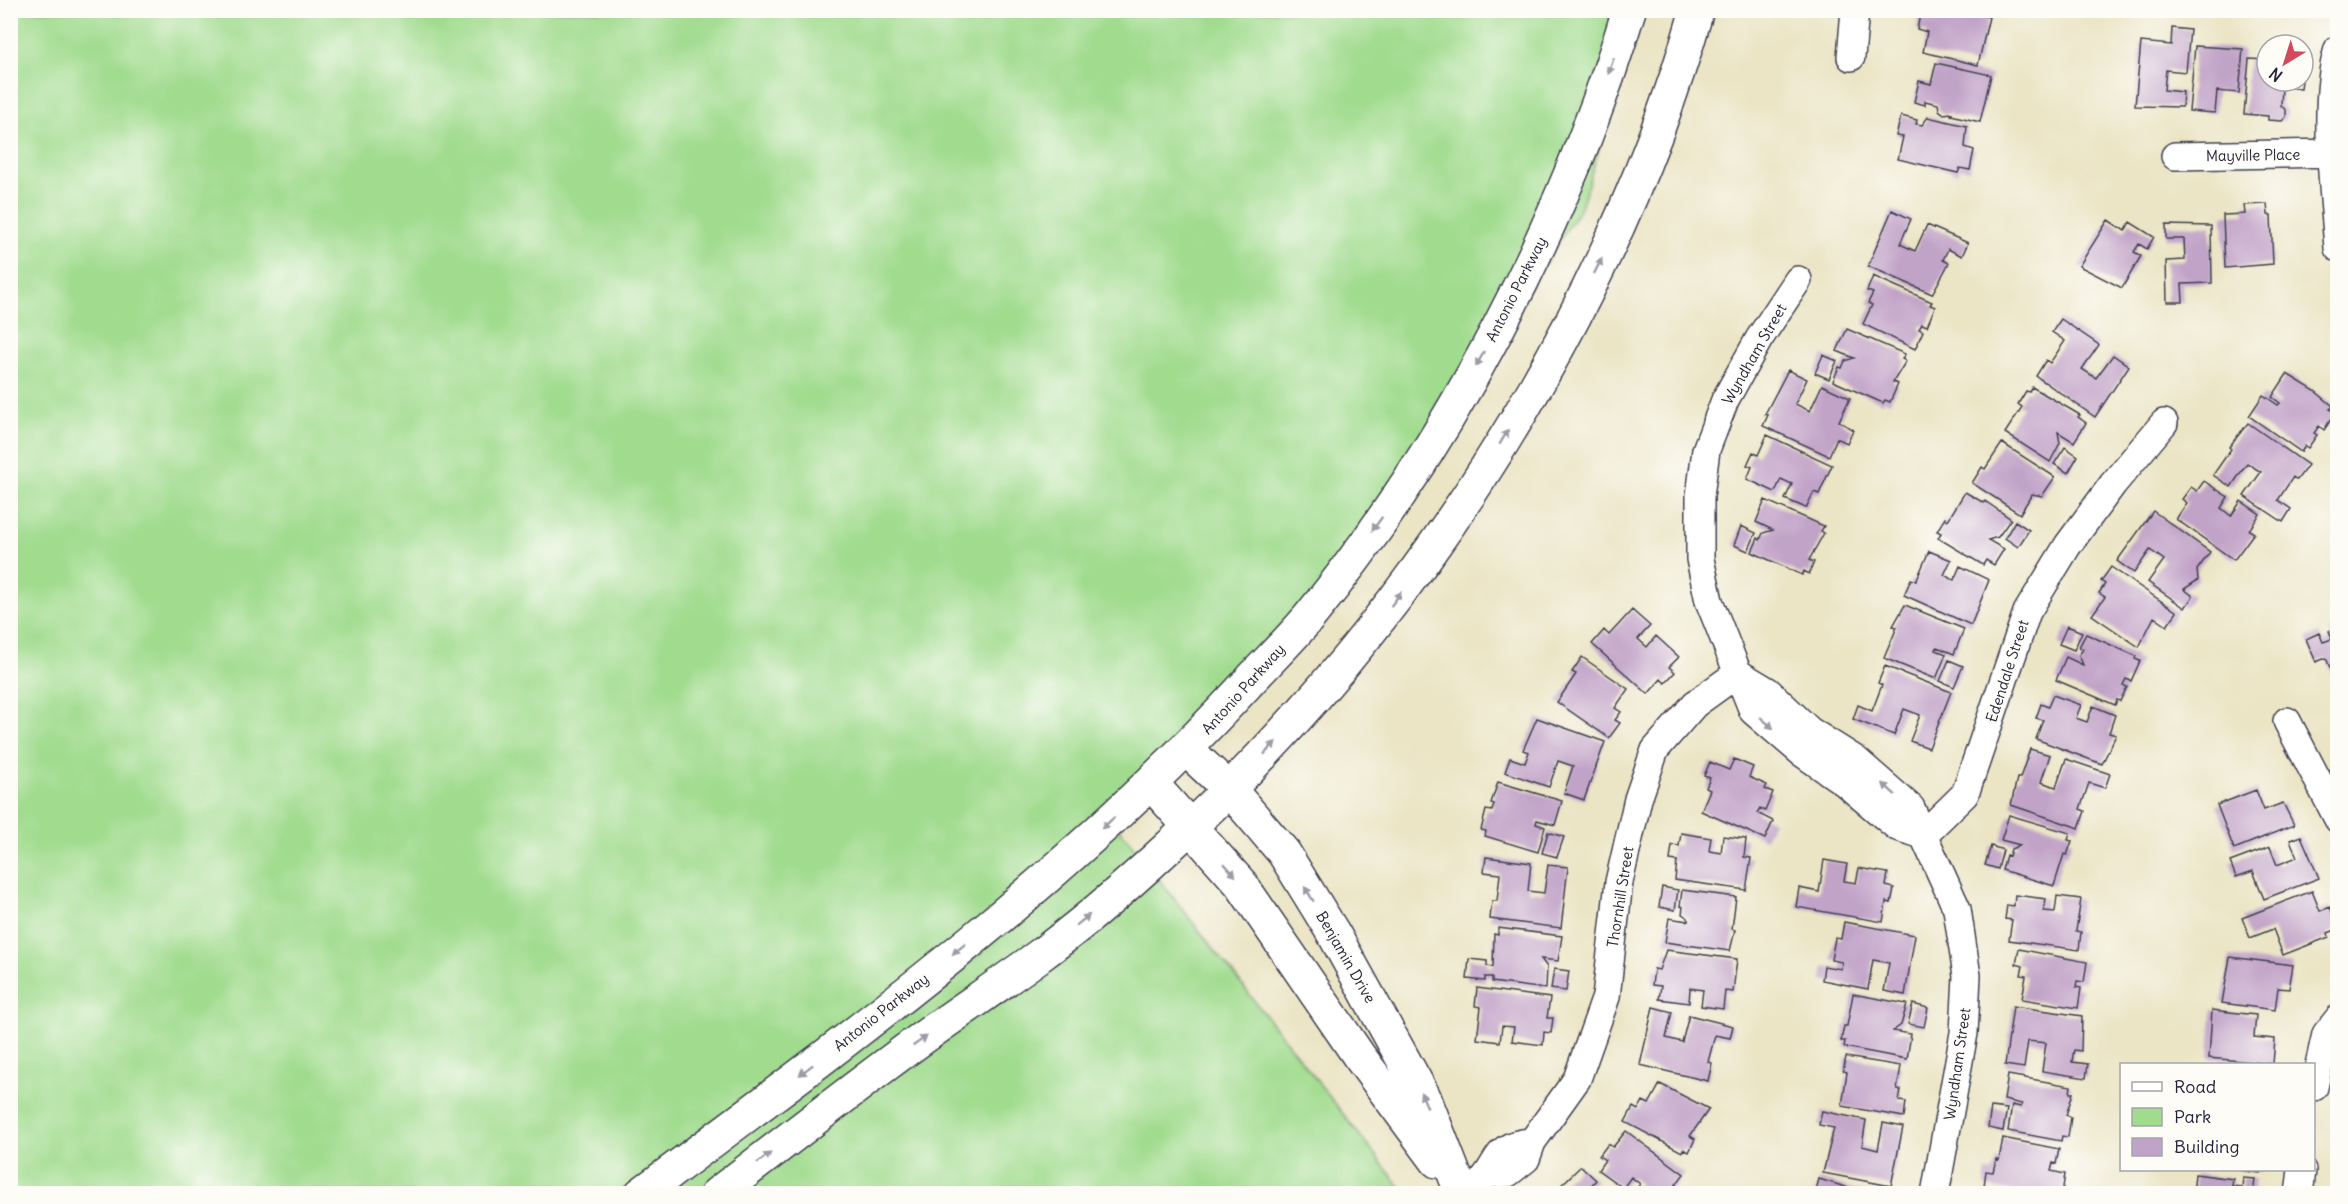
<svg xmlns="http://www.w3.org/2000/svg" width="2348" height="1204" font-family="Delius,sans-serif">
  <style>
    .green { fill: #a0db8e; stroke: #617e64; stroke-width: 1.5 }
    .building { fill: #c1a3c8 }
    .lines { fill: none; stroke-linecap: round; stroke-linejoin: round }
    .street-casing { stroke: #403f50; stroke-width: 30 }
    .secondary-casing { stroke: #403f50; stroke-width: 36 }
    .primary-casing { stroke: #403f50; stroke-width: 36 }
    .street { stroke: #fff; stroke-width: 27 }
    .secondary { stroke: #fff; stroke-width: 33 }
    .primary { stroke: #fff; stroke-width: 33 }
    .oneway { fill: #9c9ca7 }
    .labels { text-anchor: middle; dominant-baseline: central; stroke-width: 5; stroke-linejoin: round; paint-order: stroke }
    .street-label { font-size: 15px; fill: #22223b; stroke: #fdfcf7 }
  </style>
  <rect width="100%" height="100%" fill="#fdfcf7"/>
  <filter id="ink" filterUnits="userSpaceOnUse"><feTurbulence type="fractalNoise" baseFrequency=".0167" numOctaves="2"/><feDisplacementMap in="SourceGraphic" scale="12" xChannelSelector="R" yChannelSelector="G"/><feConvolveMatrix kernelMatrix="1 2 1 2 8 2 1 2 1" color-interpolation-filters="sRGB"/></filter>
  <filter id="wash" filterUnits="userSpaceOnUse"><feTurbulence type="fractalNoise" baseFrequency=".008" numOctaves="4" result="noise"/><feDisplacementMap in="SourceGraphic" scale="24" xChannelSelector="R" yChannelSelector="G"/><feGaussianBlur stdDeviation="1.35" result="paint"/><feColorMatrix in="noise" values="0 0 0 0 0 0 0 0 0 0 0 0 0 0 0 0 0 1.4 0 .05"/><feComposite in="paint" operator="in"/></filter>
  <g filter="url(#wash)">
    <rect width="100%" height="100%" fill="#ebe4c5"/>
    <!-- green -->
    <path class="green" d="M10,11H1642L1581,207L1319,621L1108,814L1405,1193H11Z"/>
    <g id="blocks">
      <!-- building -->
      <path class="building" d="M1921,10L1941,12L1940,16H1942L1945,10H1959L1989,17L1978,65L1923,52L1927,32L1917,29Z
        M2172,28L2190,30L2186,72L2166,70L2164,90L2183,92L2182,107L2135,106L2141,42L2171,45Z
        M2195,46L2243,49L2239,93L2217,91L2215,113L2189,111Z
        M2249,59L2267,60V81H2302L2301,88L2282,87L2281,106L2286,110V117L2282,121L2268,120V116L2244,114Z
        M1936,63L1991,75L1980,122L1951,115L1952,113L1944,114L1939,110L1938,104L1925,101V105L1914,102L1919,81L1931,84Z
        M1901,116L1917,120L1916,124L1922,125L1928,117L1967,126L1965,147L1974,150L1970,170L1960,168L1958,173L1898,159L1903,137L1896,136Z
        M2267,204L2268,215H2271L2273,264L2225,268L2223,215L2245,214L2244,205Z
        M1892,210L1911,219L1900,244L1915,251L1927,225L1968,243L1962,256L1948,249L1943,260L1949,263L1932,294L1868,266Z
        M2108,220L2125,231L2130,222L2154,237L2147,249L2139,244L2134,252L2141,256L2122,288L2079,266Z
        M2166,225L2211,226L2212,283L2182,284L2183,302H2167L2166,261L2185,260L2184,239H2166Z
        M1873,276L1932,302L1930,305L1935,307L1927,326L1922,324L1919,329L1923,331L1915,349L1863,324L1872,305L1868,303L1873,293L1867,291Z
        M2061,319L2099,345L2082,369L2096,378L2113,355L2129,366L2095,417L2036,376L2046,360L2050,363L2065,341L2052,332Z
        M1847,329L1905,354L1902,359L1906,361L1893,382L1898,384L1890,402L1885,400L1883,403L1833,381L1839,367L1842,368L1845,361L1854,358L1837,351Z
        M1823,355L1837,361L1829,379L1815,373Z
        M1788,370L1807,379L1795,404L1810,411L1822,385L1850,398L1839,421L1853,430L1847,443L1837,438L1829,456L1763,426L1768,415L1765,414Z
        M2287,374L2315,391L2333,406L2330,409L2336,412L2324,430L2319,426L2314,433L2317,435L2308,448L2305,446L2301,452L2249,416L2263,395L2278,405L2280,403L2272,397Z
        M2032,387L2080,415L2078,417L2086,423L2074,442L2058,432L2060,443L2050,462L2005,433L2022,407L2018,404L2026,391L2029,392Z
        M2248,423L2308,465L2297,480L2293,477L2278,500L2291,509L2283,522L2244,496L2261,472L2247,463L2231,487L2213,475L2231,449L2229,447Z
        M1767,435L1832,465L1819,494L1814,492L1806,508L1785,499L1792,484L1781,479L1775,492L1747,479L1752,467L1747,465L1753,452L1758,455Z
        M2002,443L2055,477L2042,496L2032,494L2020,514L1972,483L1982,467L1985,469Z
        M2065,447L2078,456L2068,473L2054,464Z
        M2204,481L2228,497L2221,508L2231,516L2241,501L2260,514L2249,530L2254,533L2234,560L2176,519L2187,503L2182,499L2191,487L2197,491Z
        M1965,492L1984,503L1985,501L2011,519L1998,537L1988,540L2004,549L1994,565L1986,560L1983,565L1938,538L1941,533L1937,531L1945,518L1948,520Z
        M1765,500L1824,526L1821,531L1824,533L1809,560L1814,562L1809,574L1804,571L1802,575L1752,552L1758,538L1760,540L1763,533L1773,530L1756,522Z
        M2153,511L2210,552L2197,570L2198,580L2184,589L2193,596L2185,608L2148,582L2164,560L2150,550L2134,573L2117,561Z
        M2015,521L2029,530L2018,547L2005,538Z
        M1741,526L1756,533L1748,551L1734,545Z
        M1929,551L1951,560L1944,575L1954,580L1960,566L1989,580L1971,625L1904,595L1911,579L1916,581Z
        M2111,567L2177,612L2167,626L2154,617L2139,647L2092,615L2105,597L2099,593L2105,584L2101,581Z
        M1905,605L1964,629L1954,654L1937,647L1936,650L1946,654L1936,679L1884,658L1897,627L1893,626Z
        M1632,610L1650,626L1638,639L1647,647L1656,636L1679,657L1669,667L1675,672L1665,683L1661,679L1648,694L1592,644L1604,630L1609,635Z
        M2067,626L2082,632L2074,650L2059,644Z
        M2338,628V679L2335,680L2326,658L2316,662L2306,639L2319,633L2323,642L2332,639L2329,631Z
        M2086,634L2136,656L2135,659L2140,661L2131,681L2126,679L2123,685L2127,687L2120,701L2117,700L2115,705L2056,680L2066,657L2083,665L2079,655L2083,649L2079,647Z
        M1582,657L1628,689L1615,708L1621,712L1615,720L1620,723L1609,738L1557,702L1576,674L1572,672Z
        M1949,660L1963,666L1954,687L1940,681Z
        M1885,666L1951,692L1929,748L1910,741L1920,715L1904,709L1894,735L1853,719L1858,705L1872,711L1882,685L1878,683Z
        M2053,695L2081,705L2076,718L2087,722L2093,706L2115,715L2109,733L2116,735L2102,764L2036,739L2043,720L2036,718L2041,704L2048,707Z
        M1537,718L1605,742L1584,800L1564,793L1573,766L1558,761L1549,787L1505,772L1510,758L1525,763L1529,752L1523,750Z
        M2030,749L2050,755L2041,782L2056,787L2066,759L2110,774L2105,788L2089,783L2080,809L2085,811L2079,828L2011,805L2017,778H2020Z
        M1734,759L1753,767L1749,777L1767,785L1765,789L1773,792L1765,811L1760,808L1757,813L1773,821L1765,839L1701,811L1710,790L1706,788L1710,778L1704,776L1710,762L1729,770Z
        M1498,782L1562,801L1555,825L1537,820L1536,824L1545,827L1538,852L1485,836L1486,831L1481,830L1486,810L1492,811L1494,804L1491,803Z
        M2256,790L2264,810L2283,803L2294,825L2234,849L2217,805Z
        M2009,815L2070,833L2068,840L2072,841L2067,855L2064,854L2054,886L2002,870L2006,855L2009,856L2011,849L2020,845L2001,840Z
        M1548,832L1564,837L1557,857L1542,853Z
        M1681,833L1711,838L1709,851L1721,853L1723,836L1746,839L1744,857L1751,858L1746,890L1675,880L1677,861L1670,860L1672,845L1679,846Z
        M2301,836L2319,878L2264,899L2253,871L2236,877L2230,862L2270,847L2277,865L2297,857L2290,840Z
        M1991,846L2003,850L1998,869L1985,865Z
        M1486,857L1531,863L1528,891L1544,893L1548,865L1568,867L1561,928L1490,919L1492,901H1497L1500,874L1484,872Z
        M1824,860L1847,864L1844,881L1856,883L1859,868L1888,873L1886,886L1894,888L1891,903L1886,902L1883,922L1796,907L1799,888L1819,892Z
        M1662,887L1678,890L1675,910L1659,907Z
        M1682,890L1736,897L1732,929L1735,930L1730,951L1665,942L1669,918L1688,921V918L1682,914L1683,907L1680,906Z
        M2312,891L2320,911L2330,907L2338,927V929L2328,933L2329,937L2283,955L2273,929L2250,938L2242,918Z
        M2015,895L2046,899L2044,911L2055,912L2057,896L2081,899L2076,931L2081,932L2079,950L2009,940L2012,920L2005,919L2007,905L2014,906Z
        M1844,922L1915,935L1905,995L1884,991L1889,963L1873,960L1868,989L1822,980L1824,966L1841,969L1842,962L1831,960L1835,938L1841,939Z
        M1498,928L1562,936L1558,961L1541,959L1547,967L1546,989L1492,982V977H1485V981L1467,979L1469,959L1487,961V966L1493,967L1494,934L1498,935Z
        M2019,949L2087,962L2084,982L2077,981L2076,987L2081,988L2078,1008L2022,999L2026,976L2021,975L2023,966L2016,964Z
        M1666,950L1737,959L1733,992L1725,991L1723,1009L1701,1006L1703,990L1690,988L1689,1003L1659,999L1661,986L1652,985L1654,969L1659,970Z
        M2230,957L2293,965L2289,989L2278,988L2275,1010L2222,1003Z
        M1554,969L1569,971L1566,991L1551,989Z
        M1477,988L1550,998L1547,1018H1553L1551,1033L1544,1032L1543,1045L1512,1041L1514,1027L1502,1026L1500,1042L1477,1039L1481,1007L1475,1006Z
        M1853,994L1907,1004L1901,1025L1893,1031L1911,1034L1907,1059L1844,1047L1845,1041H1841L1844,1026H1847Z
        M1913,1004L1928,1008L1924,1027L1908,1024Z
        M2013,1006L2082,1016L2081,1051L2074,1050L2072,1062L2088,1064L2086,1078L2042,1071L2046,1043L2028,1041L2024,1068L2005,1065Z
        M1653,1007L1672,1012L1666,1038L1682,1042L1689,1015L1733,1026L1730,1038L1715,1035L1708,1062L1712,1063L1708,1081L1640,1065Z
        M2212,1010L2256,1015L2254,1037L2275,1039L2273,1064L2209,1058Z
        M1846,1057L1901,1066L1897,1090H1901L1899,1101L1906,1102L1904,1117L1842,1106L1847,1072L1843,1071Z
        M2008,1075L2071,1086L2070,1093H2073L2066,1115L2071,1117L2068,1137L2062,1136L2061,1141L2008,1131L2012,1105L2021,1107L2022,1104L2004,1100Z
        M1660,1084L1709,1109L1690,1136L1695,1139L1689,1152L1683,1149L1682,1152L1625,1122L1633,1107L1638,1110L1643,1101L1649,1104Z
        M1991,1107L2007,1109L2003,1131L1988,1128Z
        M1822,1111L1866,1120L1862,1146L1878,1150L1883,1123L1903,1127L1891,1186L1823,1173L1834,1128L1819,1125Z
        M1626,1131L1684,1174L1669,1194H1633L1640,1184L1631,1177L1623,1188L1598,1170L1605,1160L1599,1156L1608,1144L1613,1147Z
        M2003,1138L2059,1149L2056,1164L2053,1163L2051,1171L2065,1174L2062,1194H2025L1984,1186L1986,1171L1993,1172L1996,1159L1999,1160Z
        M1581,1166L1596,1180L1584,1194H1552Z
        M2239,1170H2261L2260,1173Z
        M2195,1174L2233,1179L2232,1186L2242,1187L2243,1178L2255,1179L2253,1194H2193Z
        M1819,1179L1866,1193V1194H1815Z"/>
    </g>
  </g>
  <g filter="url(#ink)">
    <use href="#blocks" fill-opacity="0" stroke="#403f50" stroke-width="1.5"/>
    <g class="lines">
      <defs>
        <path id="street" d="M2338,49C2322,102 2334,191 2338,248
          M1851,57L1855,10
          M2175,156L2331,153
          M1798,280L1759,339L1725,400L1706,450L1700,496V559L1709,601L1753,711L1802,753L1845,783L1897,827L1923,835
          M1738,673L1768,691L1810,731L1856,760L1911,808L1957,909L1967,976L1964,1033L1935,1194
          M2287,721L2338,819
          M1923,835L1965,794L2027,612L2068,545L2113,484L2164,423
          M2314,1087L2326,1034L2338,1019
          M1489,1174L1508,1173L1526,1159L1532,1142L1577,1079L1606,997L1619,882L1638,799L1655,750L1695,704L1738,673
          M1479,1184C1501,1163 1493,1144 1532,1142
          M2299,1194L2302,1170"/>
        <path id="secondary" d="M1186,749L1230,790L1284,853L1335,936L1424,1097L1462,1194
          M1151,783L1241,884L1359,1056L1437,1161"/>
        <path id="primary" d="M641,1194C852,1037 1067,880 1245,686C1267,662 1290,640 1310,616C1449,446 1566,221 1629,10
          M717,1194C780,1146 842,1097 906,1050C948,1019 992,990 1035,959C1079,927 1122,890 1162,853C1404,634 1607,326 1697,10"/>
      </defs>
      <!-- street casing -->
      <use href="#street" class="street-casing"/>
      <!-- secondary casing -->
      <use href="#secondary" class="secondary-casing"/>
      <!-- primary casing -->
      <use href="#primary" class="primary-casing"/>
      <!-- street -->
      <use href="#street" class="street"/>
      <!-- secondary -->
      <use href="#secondary" class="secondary"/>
      <!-- primary -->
      <use href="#primary" class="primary"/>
    </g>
    <!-- one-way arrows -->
    <defs><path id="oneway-solid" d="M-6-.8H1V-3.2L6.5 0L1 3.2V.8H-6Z" transform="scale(1.5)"/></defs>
    <g class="oneway">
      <use href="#oneway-solid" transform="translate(1611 66) rotate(109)"/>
      <use href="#oneway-solid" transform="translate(1598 266) rotate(-63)"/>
      <use href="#oneway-solid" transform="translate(1480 359) rotate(120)"/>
      <use href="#oneway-solid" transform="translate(1504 437) rotate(-59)"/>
      <use href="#oneway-solid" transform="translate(1377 524) rotate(126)"/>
      <use href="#oneway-solid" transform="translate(1396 599) rotate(-54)"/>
      <use href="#oneway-solid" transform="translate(1767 723) rotate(41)"/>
      <use href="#oneway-solid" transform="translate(1270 748) rotate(-47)"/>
      <use href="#oneway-solid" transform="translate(1889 789) rotate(-138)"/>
      <use href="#oneway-solid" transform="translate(1108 823) rotate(138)"/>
      <use href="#oneway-solid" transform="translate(1230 870) rotate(49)"/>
      <use href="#oneway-solid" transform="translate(1309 894) rotate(-122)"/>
      <use href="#oneway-solid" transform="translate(1083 920) rotate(-39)"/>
      <use href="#oneway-solid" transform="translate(959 949) rotate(141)"/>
      <use href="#oneway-solid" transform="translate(920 1041) rotate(-35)"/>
      <use href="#oneway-solid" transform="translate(806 1070) rotate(142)"/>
      <use href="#oneway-solid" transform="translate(1424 1100) rotate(-114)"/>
      <use href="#oneway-solid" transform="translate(764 1158) rotate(-37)"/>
    </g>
  </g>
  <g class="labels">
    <!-- street labels -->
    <g class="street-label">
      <text transform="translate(2253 155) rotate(-1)">Mayville Place</text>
      <text transform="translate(1516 289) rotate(-63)">Antonio Parkway</text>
      <text transform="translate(1754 354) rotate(-60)">Wyndham Street</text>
      <text transform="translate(2007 671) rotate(-72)">Edendale Street</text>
      <text transform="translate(1243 689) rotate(-48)">Antonio Parkway</text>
      <text transform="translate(1620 897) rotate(-81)">Thornhill Street</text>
      <text transform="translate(1346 957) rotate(60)">Benjamin Drive</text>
      <text transform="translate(881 1012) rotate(-38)">Antonio Parkway</text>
      <text transform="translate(1957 1064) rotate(-82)">Wyndham Street</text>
    </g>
  </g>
  <!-- margin -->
  <rect width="2348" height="1204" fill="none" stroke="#fdfcf7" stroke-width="36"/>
  <!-- legend -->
  <rect x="2120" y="1063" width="195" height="108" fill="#fdfcf7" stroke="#a5a5ac" stroke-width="1.5"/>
  <rect x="2132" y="1082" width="30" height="9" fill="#ffffff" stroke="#a5a5ac" stroke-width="1.5"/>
  <text x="2174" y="1093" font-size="18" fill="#22223b">Road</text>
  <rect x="2132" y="1108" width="30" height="18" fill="#a0db8e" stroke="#a5a5ac" stroke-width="1.5"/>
  <text x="2174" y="1123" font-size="18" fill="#22223b">Park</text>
  <rect x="2132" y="1138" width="30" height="18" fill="#c1a3c8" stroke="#a5a5ac" stroke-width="1.5"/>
  <text x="2174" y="1153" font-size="18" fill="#22223b">Building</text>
  <!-- north arrow -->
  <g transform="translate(2285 63) rotate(218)"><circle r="28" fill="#fdfcf7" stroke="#a5a5ac" stroke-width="1.5"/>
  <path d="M0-4.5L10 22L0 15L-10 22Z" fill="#d1495b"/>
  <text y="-9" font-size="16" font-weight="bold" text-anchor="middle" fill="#22223b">N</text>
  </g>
</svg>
